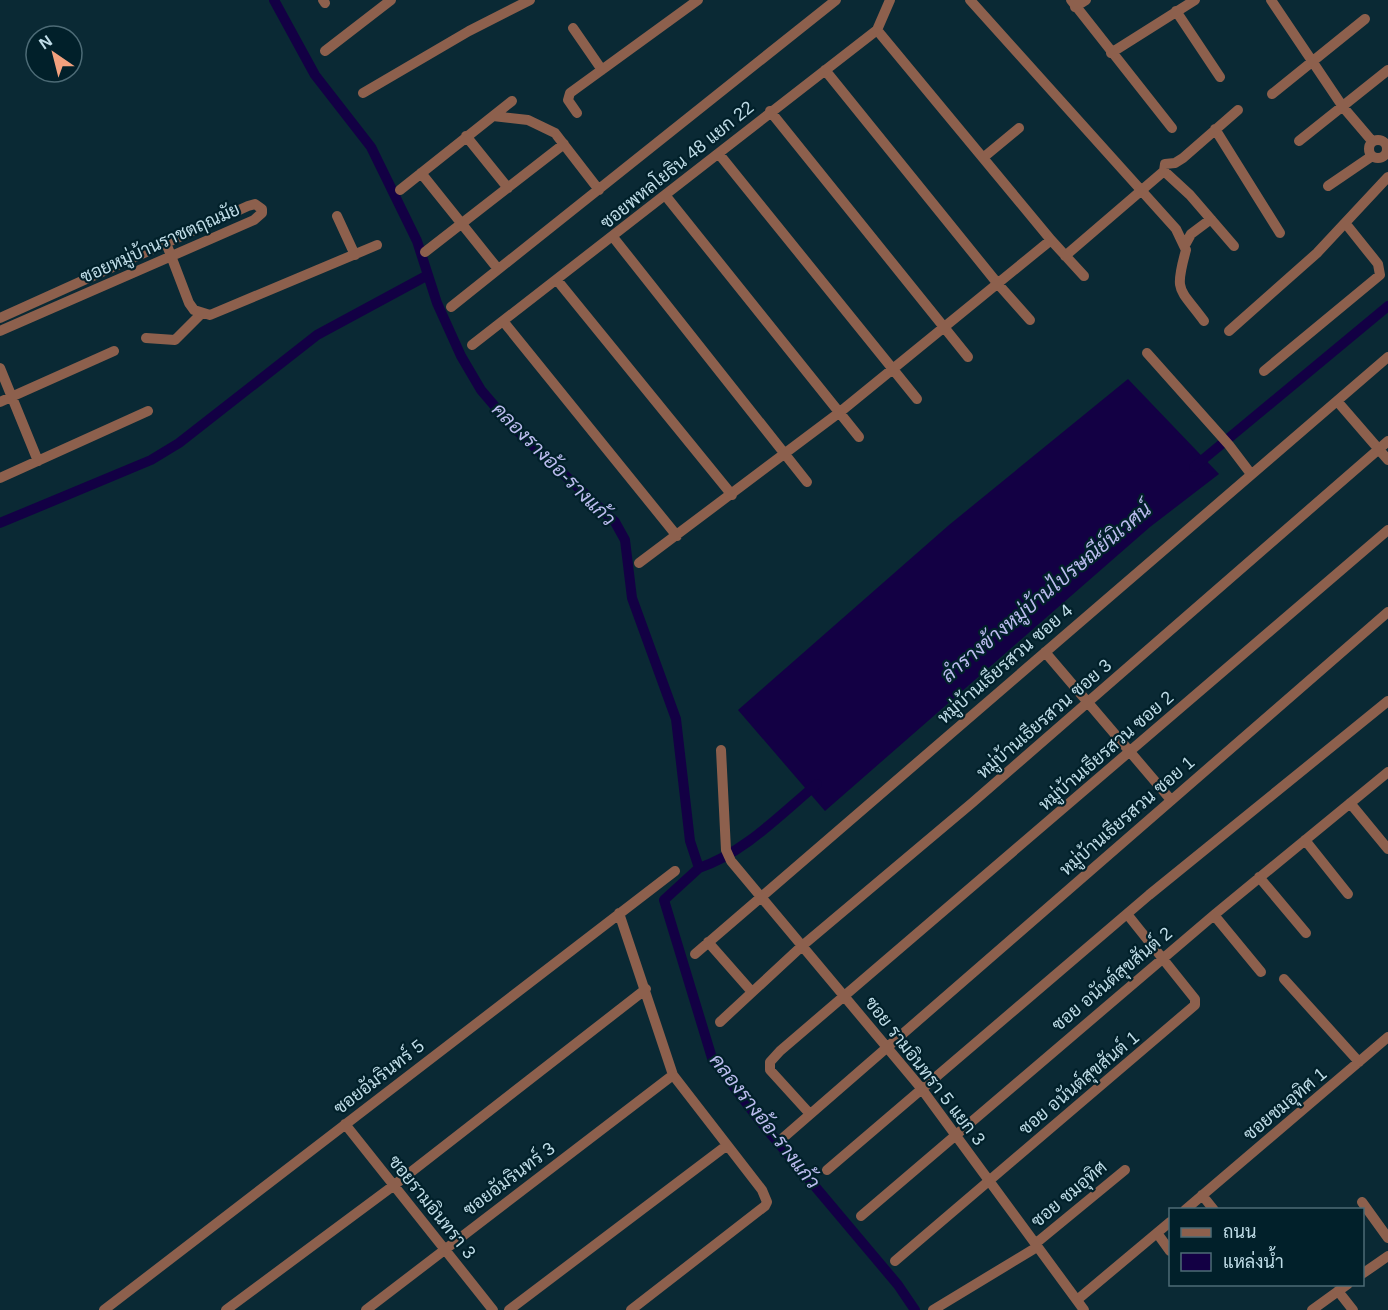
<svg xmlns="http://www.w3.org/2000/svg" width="1388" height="1310" font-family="Helvetica,Sarabun,sans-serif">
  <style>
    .water { fill: #130044 }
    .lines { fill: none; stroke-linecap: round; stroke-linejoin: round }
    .canal { stroke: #130044; stroke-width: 10 }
    .minor { stroke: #8d604d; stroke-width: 10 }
    .labels { text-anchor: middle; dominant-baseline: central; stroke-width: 4.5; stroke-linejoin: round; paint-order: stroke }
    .street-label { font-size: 18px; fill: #bfdce7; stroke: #01202a }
    .water-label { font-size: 20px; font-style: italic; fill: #bbbcee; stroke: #01202a }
  </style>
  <rect width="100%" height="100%" fill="#0a2934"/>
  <!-- water -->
  <path class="water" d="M1128,379L1219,474L1150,527L825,811L738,710L949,525Z"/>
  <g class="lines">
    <!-- canal -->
    <path class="canal" d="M274,0L315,75L371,147L417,241L437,303L461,356L481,390L510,424L615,522L625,540L632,598L676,719L690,841L699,868L664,900L712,1058L760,1121L898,1285L915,1310
      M1194,467L1388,306
      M0,523L151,460L179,443L317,335L428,275
      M699,868C744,853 781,814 817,784"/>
    <!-- minor -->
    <path class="minor" d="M323,0L325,3
      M970,0L1176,229L1186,250C1174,293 1179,287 1204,321
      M1071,0L1172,128
      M1271,0L1343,107L1372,141
      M1075,7L1086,0
      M1176,11L1220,77
      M573,28L602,70
      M877,30L1051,240L1084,276
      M325,51L391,0
      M1111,53L1195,0
      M825,70L998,284L1030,320
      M363,93L469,31L530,0
      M1272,94L1365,19
      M770,111L968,357
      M577,113L568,100L570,93L698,0
      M493,116L528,120L555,133L599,190
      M1215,129L1280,233
      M466,136L508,188
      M1369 149a9 9 0 1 1 18 0a9 9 0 1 1-18 0Z
      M1299,141L1388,70
      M719,154L917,399
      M984,157L1019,128
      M1164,171L1190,195L1234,246
      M421,173L498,269
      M1328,186L1372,156
      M400,190L512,101
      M665,195L859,437
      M337,216L355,255
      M613,237L807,482
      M1185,245L1191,234L1211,219
      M168,248L189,303L194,310L210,315L377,245
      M425,252L564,144
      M1065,256L1164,171L1165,164L1175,163L1183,158L1238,110
      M557,280L732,495
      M451,307L836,0
      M0,318L248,206L255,204L262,209V213L254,220L0,331
      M503,321L677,536
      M1229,331L1317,253L1388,177
      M146,338L175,340L201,314
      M472,345L877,30L890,0
      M1147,353L1229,445L1251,474
      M0,368L38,461
      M1264,371L1380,275L1378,264L1346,224
      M1337,401L1388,460
      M0,402L114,351
      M0,478L148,411
      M639,563L840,412L1051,240
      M1045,652L1171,800
      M721,750L726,850L731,861L921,1088L1084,1310
      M1350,803L1388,849
      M1305,840L1348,894
      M1259,877L1306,933
      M619,913L673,1075L762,1190L767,1202L765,1206L631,1310
      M1214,915L1261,972
      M708,942L752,992
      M695,954L1388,357
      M1284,979L1359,1062
      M720,1022L802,946L972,803L1388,441
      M810,1114L770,1070V1062L780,1051L1388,530
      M345,1124L493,1310
      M784,1137L1388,612
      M827,1170L1149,895L1388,701
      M1202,1195L1214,1210
      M1362,1202L1388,1238
      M1185,1210L1388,1037
      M861,1216L1214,915L1388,772
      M1157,1233L1170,1251
      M1035,1244L1125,1170
      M895,1261L1195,1005V999L1127,914
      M1362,1274L1388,1256
      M1338,1291L1353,1310
      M1077,1300L1170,1222
      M104,1310L675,871
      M226,1310L393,1186L646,989
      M366,1310L673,1075
      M509,1310L726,1146
      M933,1310L1037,1247
      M1312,1310L1348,1284"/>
  </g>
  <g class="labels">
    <!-- street labels -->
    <g class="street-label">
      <text transform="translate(677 165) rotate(-39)">ซอยพหลโยธิน 48 แยก 22</text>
      <text transform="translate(160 243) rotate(-24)">ซอยหมู่บ้านราชตฤณมัย</text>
      <text transform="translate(1005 664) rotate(-41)">หมู่บ้านเธียรสวน ซอย 4</text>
      <text transform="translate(1044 719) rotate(-41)">หมู่บ้านเธียรสวน ซอย 3</text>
      <text transform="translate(1106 751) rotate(-41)">หมู่บ้านเธียรสวน ซอย 2</text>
      <text transform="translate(1127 816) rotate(-41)">หมู่บ้านเธียรสวน ซอย 1</text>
      <text transform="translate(1112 979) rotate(-40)">ซอย อนันต์สุขสันต์ 2</text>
      <text transform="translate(925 1071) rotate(52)">ซอย รามอินทรา 5 แยก 3</text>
      <text transform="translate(379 1077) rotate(-38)">ซอยอัมรินทร์ 5</text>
      <text transform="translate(1079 1083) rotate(-40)">ซอย อนันต์สุขสันต์ 1</text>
      <text transform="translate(1285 1104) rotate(-40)">ซอยชมอุทิศ 1</text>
      <text transform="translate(509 1179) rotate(-37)">ซอยอัมรินทร์ 3</text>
      <text transform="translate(1069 1194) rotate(-40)">ซอย ชมอุทิศ</text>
      <text transform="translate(432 1207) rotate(51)">ซอยรามอินทรา 3</text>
    </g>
    <!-- water labels -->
    <g class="water-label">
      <text transform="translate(554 464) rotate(45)">คลองรางอ้อ-รางแก้ว</text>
      <text transform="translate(1046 592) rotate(-40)">ลำรางข้างหมู่บ้านไปรษณีย์นิเวศน์</text>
      <text transform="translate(765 1121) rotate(52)">คลองรางอ้อ-รางแก้ว</text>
    </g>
  </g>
  <!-- legend -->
  <rect x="1169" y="1208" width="195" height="78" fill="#01202a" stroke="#4d6b76" stroke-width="1.5"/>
  <rect x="1181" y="1228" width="30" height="9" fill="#8d604d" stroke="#4d6b76" stroke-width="1.5"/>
  <text x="1223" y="1238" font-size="18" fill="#bfdce7">ถนน</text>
  <rect x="1181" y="1253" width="30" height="18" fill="#130044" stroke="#4d6b76" stroke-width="1.5"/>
  <text x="1223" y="1268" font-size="18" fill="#bfdce7">แหล่งน้ำ</text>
  <!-- north arrow -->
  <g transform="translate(54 54) rotate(325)"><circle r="28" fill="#01202a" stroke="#4d6b76" stroke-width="1.5"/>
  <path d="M0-4.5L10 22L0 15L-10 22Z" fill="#f2a17e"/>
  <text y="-9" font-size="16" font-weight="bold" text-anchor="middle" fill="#bfdce7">N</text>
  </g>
</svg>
